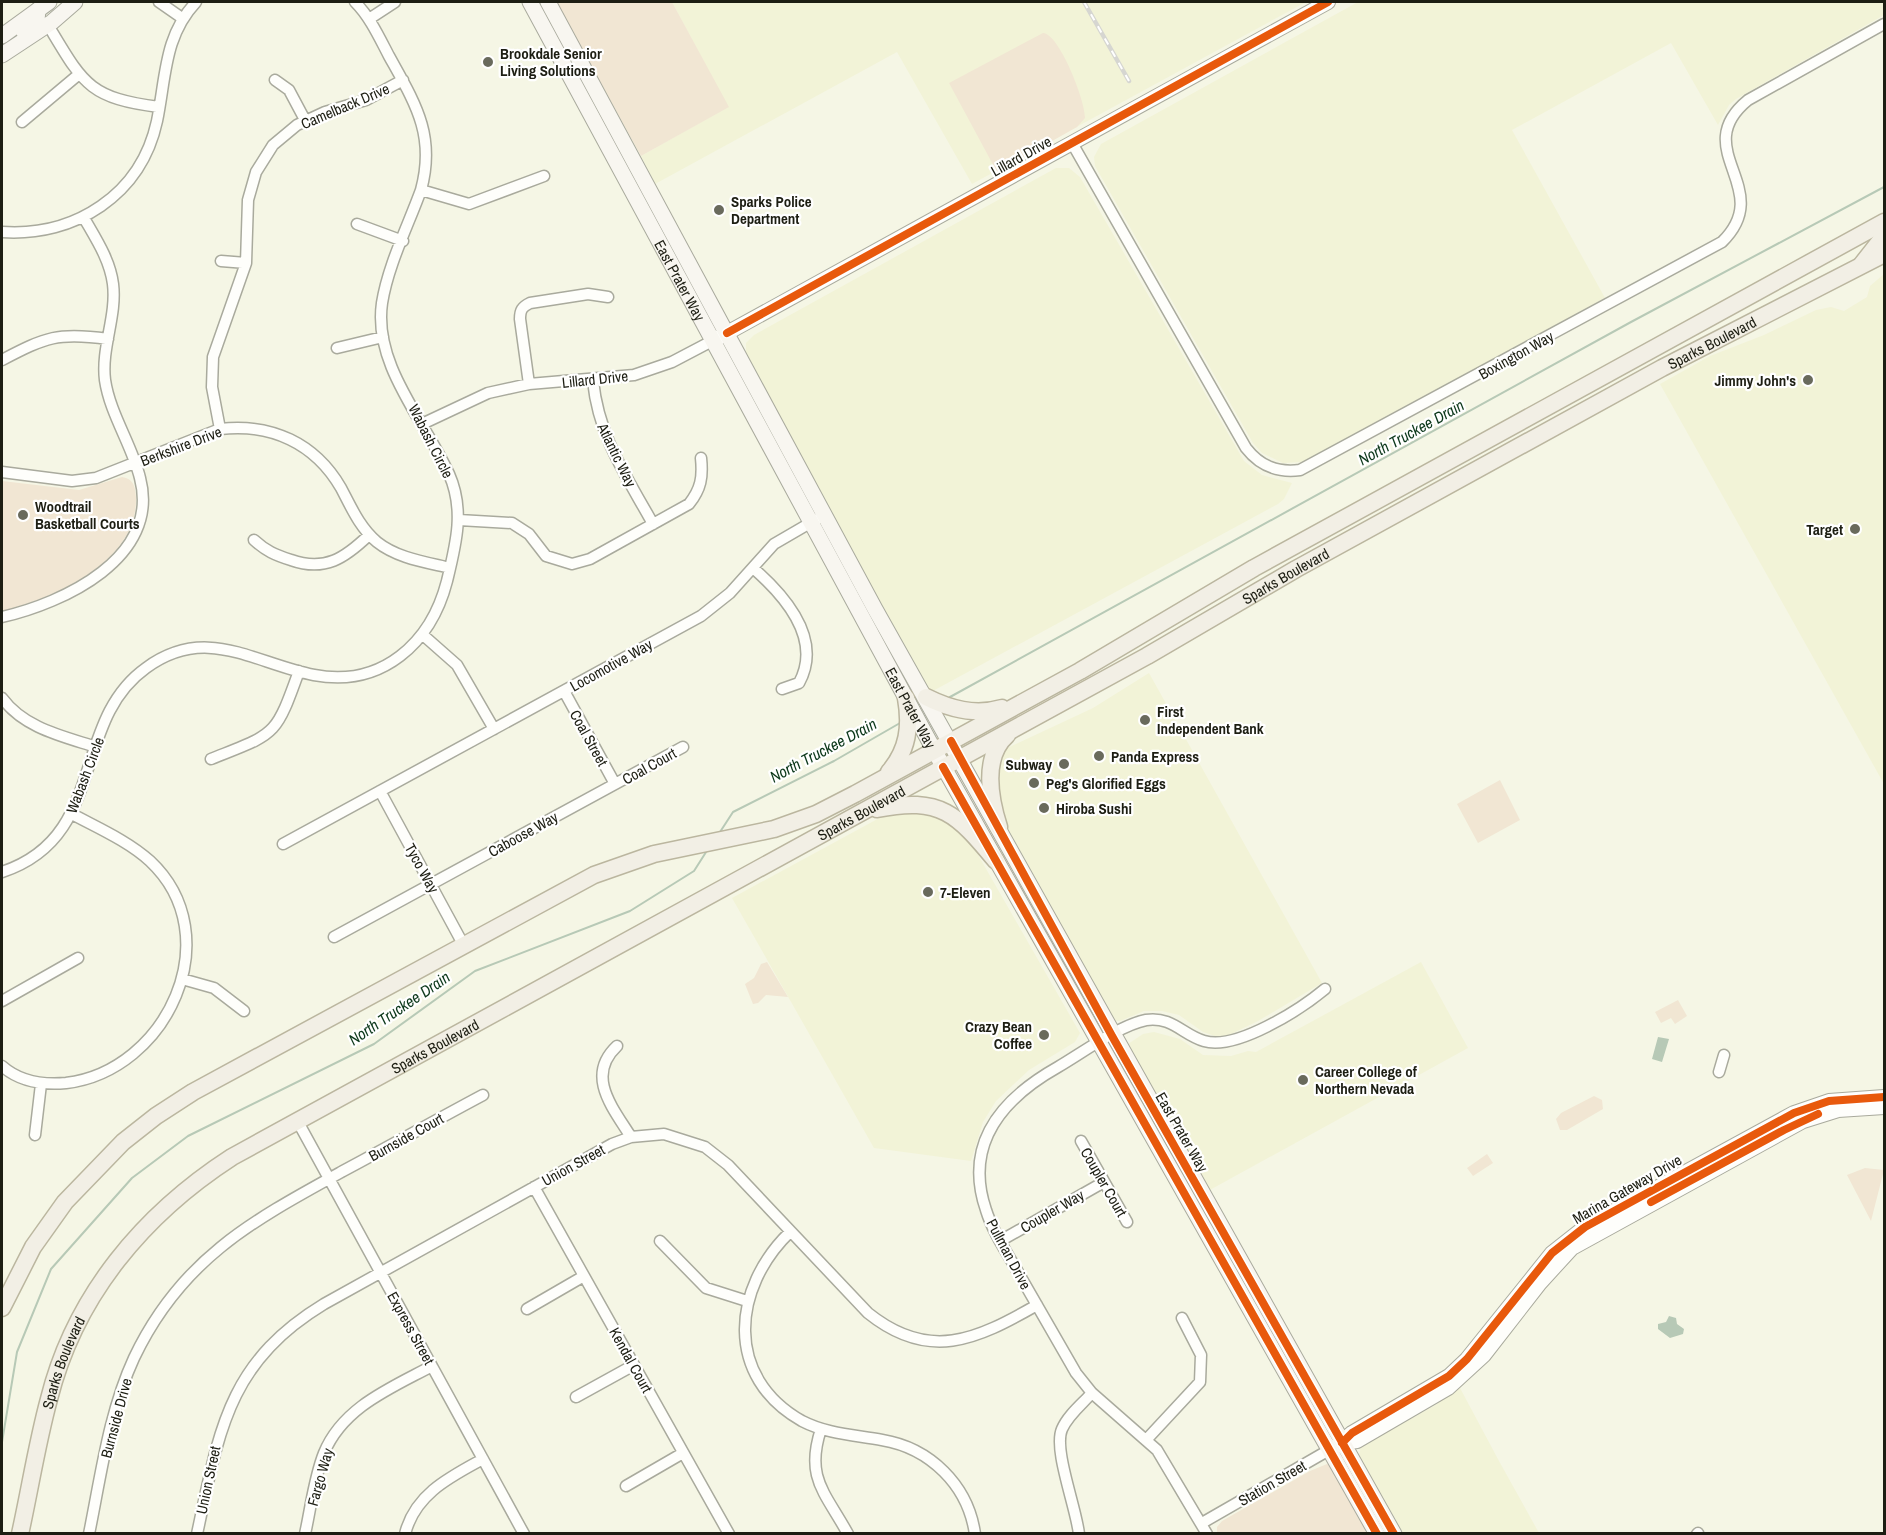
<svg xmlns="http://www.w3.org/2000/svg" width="1886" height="1535" font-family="'Archivo Narrow',sans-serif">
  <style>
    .built { fill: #f2f3d7 }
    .green { fill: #f1e6d3 }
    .water { fill: #b7c9b6 }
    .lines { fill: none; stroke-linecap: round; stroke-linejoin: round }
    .stream { stroke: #b7c9b6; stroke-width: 2 }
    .minor-casing { stroke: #a9aa9d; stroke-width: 13 }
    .tertiary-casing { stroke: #a9aa9d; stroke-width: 16 }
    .secondary-casing { stroke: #a9aa9d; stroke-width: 17 }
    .primary-casing { stroke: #bbb69f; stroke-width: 19 }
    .minor { stroke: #fefefb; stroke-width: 10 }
    .tertiary { stroke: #fefefb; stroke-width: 14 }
    .secondary { stroke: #f8f6f0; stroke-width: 15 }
    .primary { stroke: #f2efe5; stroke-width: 16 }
    .rail-casing { stroke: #d6d6d1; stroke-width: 4.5 }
    .rail { stroke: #fff; stroke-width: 2; stroke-dasharray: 7; stroke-linecap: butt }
    .cycleway-casing { stroke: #fff; stroke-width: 11 }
    .cycleway { stroke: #e8590c; stroke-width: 8 }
    .poi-dot { fill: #696a5c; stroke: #fff; stroke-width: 2 }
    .labels { text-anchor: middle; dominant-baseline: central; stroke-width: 4.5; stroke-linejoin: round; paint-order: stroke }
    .poi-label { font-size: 15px; font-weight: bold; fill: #1d1e13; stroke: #fff; text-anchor: start }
    .street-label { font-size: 15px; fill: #1d1e13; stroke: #fff }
    .water-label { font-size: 16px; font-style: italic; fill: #0c381b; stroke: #fff }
  </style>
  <rect width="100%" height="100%" fill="#f5f6e5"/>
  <!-- built -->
  <path class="built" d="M672,2H1306L972,184L897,52L655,184L641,156L728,107Z
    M1358,2H1884V15L1736,99L1729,105L1718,125L1671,43L1512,130L1605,298L1313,457L1302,462L1283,463L1262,453L1253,443L1095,166L1094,157L1101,144Z
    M1056,168H1069L1080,177L1244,461L1262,475L1292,483L1284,499L1278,504L931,692L919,675L746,359V343L754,335Z
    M1884,274V784L1660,384L1710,356L1764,335L1816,310L1831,307L1844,311L1867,297L1870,286Z
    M1149,673L1322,983L1258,1021L1227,1036H1215L1203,1032L1179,1015L1162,1011H1144L1120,1021H1114L1001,817L995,778L1003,750L1093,708Z
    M902,810L937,814L969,839L1080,1033L1075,1042L1029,1070L996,1101L983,1122L971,1161L874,1148L732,898L883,816Z
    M1421,962L1468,1048L1208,1191L1129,1049L1128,1044L1143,1034L1154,1032L1180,1039L1203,1055L1231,1056L1248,1051L1256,1052Z
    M1460,1388L1499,1461L1539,1533H1403L1359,1456L1361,1446L1434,1406Z"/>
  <!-- green -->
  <path class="green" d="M556,2H672L729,107L641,156Z
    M1043,33C1059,33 1086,102 1085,118L1077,127L997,172L949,83Z
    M122,477C134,479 135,487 136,497C138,562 54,598 2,611V481L79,490Z
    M1500,780L1520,820L1478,843L1457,804Z
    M767,962L788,997L766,995L758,1003L753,1004L745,984L754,978L761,964Z
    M1678,1000L1687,1016L1675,1024L1671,1018L1661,1023L1655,1012Z
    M1594,1096L1602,1100L1603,1109L1567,1130H1560L1556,1119L1561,1113Z
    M1487,1154L1493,1163L1473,1176L1467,1168Z
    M1865,1168L1884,1170L1871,1221L1847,1175Z
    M1327,1464L1331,1465L1371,1533L1217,1534V1527L1222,1521L1310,1471Z"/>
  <!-- water -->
  <path class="water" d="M1658,1037L1669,1039L1662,1062L1652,1059Z
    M1669,1316L1676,1318L1677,1324L1684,1329L1683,1334L1670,1338L1658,1329V1324L1666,1322Z"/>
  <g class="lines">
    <!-- stream -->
    <path class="stream" d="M950,697L1631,322L1884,187
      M720,832L733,812L834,761L900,723
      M2,1442L17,1352L51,1269L132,1178L188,1136L374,1044L475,971L630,911L694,871L708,849"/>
    <defs>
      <path id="minor" d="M159,2L182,18
        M369,19L395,2
        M48,25C83,83 88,98 159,107
        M275,80L289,90L305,120
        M22,122L78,75
        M1072,143L1246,448C1260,466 1277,473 1300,470L1722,242C1777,188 1687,150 1748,100L1884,24
        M421,190L469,204L544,176
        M357,224L403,241
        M2,232C75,237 141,195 157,121C166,77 164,36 196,2
        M221,261L246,263
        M337,348L383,337
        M2,360C46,337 58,332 108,339
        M593,381C599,438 626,475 653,524
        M529,384L520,319C520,310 522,307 530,303L588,294L608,297
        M422,424L488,393L529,384L634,375L672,362L712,341
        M220,429L212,387L213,357L246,263L248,200L256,172L273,145L297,125L325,112L366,100L403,80
        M2,472L72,481L96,478L220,429C271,423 315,443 341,488C351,507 360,528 377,542C397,558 425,562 450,568
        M459,520L512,523L529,534L546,556L572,564L590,559L689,504C701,489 703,477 701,458
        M254,540C266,551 275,555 291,560C325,572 345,558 369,535
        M753,568C784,595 823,639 799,683L782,689
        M2,617C63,603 161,558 140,478C132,445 110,414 105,380C101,348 117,316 113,284C110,260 96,239 84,218
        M423,635L457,665L494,729
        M564,691L615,784
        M2,698C24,728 62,736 96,747
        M211,759C276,733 275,738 299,671
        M380,791L463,944
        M283,844L701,616L730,593L774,544L817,519
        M2,872C108,837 70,722 146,668C206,624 253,663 314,675C382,688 431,643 447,581C456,544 465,510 449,474C425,421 373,365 382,303C388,265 408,226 421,190C436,135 415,103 389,56C379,37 370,17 355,2
        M334,937L683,747
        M182,979L214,988L244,1011
        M2,1001L78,958
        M617,1046C585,1076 613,1108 631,1137
        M2,1066C20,1082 43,1085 66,1083C167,1071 230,936 150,861C128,841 98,828 72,814
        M1719,1072L1724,1055
        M298,1122L524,1534
        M35,1135L41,1084
        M1081,1141L1127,1222
        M534,1187L729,1534
        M790,1232C732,1288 724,1377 802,1421C827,1434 855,1435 882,1440C930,1448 968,1485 975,1534
        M660,1241L706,1288L747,1301
        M1000,1241L1104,1182
        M527,1309L584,1276
        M576,1397L634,1365
        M821,1429C805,1478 825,1492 848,1534
        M1147,1439L1200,1382L1201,1355L1182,1318
        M626,1486L683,1453
        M1202,1523L1329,1450
        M89,1534C101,1475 109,1412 134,1358C181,1259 252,1221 343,1171C390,1146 436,1120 483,1095
        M197,1534C219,1432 227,1363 324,1304L612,1144L631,1137L664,1134L705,1147L728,1165L868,1313C929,1362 976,1340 1037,1305
        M305,1534C311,1507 314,1478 324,1453C343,1407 391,1388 432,1366
        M405,1534C415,1494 450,1477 483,1459
        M1079,1534C1076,1507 1053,1449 1062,1429C1068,1415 1082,1404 1092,1393
        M1207,1534L1157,1450L1092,1393L1076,1373C1057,1340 1038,1307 1019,1274C1008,1254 993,1233 986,1210C963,1143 1003,1098 1058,1067C1082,1053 1120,1025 1146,1020C1172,1016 1183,1035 1204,1041C1236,1051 1301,1009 1325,989
        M1697,1534L1698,1533"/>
      <path id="tertiary" d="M718,338L1328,2
        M1342,1443L1357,1441L1448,1388L1484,1355L1540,1283L1572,1248L1803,1121L1838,1110L1884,1107
        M1334,1448L1352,1433L1449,1376L1467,1359L1552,1253L1585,1227L1794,1113L1829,1101L1884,1097"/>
      <g id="secondary">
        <path id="s1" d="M530,2L934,750L1377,1534"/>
        <path d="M548,2L875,609L1394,1534"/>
        <path d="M24,32L37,20L38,10"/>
        <path d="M2,36L49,2"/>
        <path d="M2,55L52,22L75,2"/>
      </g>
      <g id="primary">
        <path d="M1862,264L1884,236"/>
        <path d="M926,697C950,709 975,716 1002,708"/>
        <path d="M889,772C908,750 911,726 906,698"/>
        <path d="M877,809C941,796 957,814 996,861"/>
        <path d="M999,827C990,799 982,757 1007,735"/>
        <path d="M2,1308L33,1247L65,1202L123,1142L156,1116L193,1092L594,875L654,854L774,829L816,814L855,794L1080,671L1254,568L1884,222"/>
        <path id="s2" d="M20,1534C30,1489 37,1443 49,1399C75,1295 144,1214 232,1157L1147,656L1296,569L1662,368L1884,254"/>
      </g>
    </defs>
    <!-- minor casing -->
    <use href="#minor" class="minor-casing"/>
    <!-- tertiary casing -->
    <use href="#tertiary" class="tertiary-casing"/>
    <!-- secondary casing -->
    <use href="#secondary" class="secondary-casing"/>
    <!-- primary casing -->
    <use href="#primary" class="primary-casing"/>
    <!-- minor -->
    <use href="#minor" class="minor"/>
    <!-- tertiary -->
    <use href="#tertiary" class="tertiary"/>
    <!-- secondary -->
    <use href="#secondary" class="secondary"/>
    <!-- primary -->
    <use href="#primary" class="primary"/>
    <defs>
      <path id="rail" d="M1084,2L1129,81"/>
    </defs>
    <!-- rail casing -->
    <use href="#rail" class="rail-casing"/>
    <!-- rail -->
    <use href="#rail" class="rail"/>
    <defs>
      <path id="cycleway" d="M727,333L1328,2
        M951,741L1112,1036L1394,1534
        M943,767L1377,1534
        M1651,1202L1784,1130L1818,1114
        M1342,1443L1352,1433L1449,1376L1467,1359L1552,1253L1585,1227L1794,1113L1829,1101L1884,1097"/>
    </defs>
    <!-- cycleway casing -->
    <use href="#cycleway" class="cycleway-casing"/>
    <!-- cycleway -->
    <use href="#cycleway" class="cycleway"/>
  </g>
  <!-- markers -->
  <g class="poi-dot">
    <circle cx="488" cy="62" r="6"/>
    <circle cx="719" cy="210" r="6"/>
    <circle cx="1808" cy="380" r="6"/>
    <circle cx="23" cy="515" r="6"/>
    <circle cx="1855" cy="529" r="6"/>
    <circle cx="1145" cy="720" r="6"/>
    <circle cx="1099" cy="756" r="6"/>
    <circle cx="1064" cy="764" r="6"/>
    <circle cx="1034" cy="783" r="6"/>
    <circle cx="1044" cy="808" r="6"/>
    <circle cx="928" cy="892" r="6"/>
    <circle cx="1044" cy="1035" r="6"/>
    <circle cx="1303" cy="1080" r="6"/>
  </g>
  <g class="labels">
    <!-- poi labels -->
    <g class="poi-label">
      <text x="500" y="53">Brookdale Senior<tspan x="500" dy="17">Living Solutions</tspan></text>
      <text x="731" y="201">Sparks Police<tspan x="731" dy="17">Department</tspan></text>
      <text x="1796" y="380" text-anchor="end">Jimmy John's</text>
      <text x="35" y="506">Woodtrail<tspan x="35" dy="17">Basketball Courts</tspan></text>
      <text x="1843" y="529" text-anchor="end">Target</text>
      <text x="1157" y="711">First<tspan x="1157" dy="17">Independent Bank</tspan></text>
      <text x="1111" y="756">Panda Express</text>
      <text x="1052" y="764" text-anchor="end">Subway</text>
      <text x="1046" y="783">Peg's Glorified Eggs</text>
      <text x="1056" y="808">Hiroba Sushi</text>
      <text x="940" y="892">7-Eleven</text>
      <text x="1032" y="1026" text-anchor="end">Crazy Bean<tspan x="1032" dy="17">Coffee</tspan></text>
      <text x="1315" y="1071">Career College of<tspan x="1315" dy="17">Northern Nevada</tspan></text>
    </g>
    <!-- street labels -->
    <g class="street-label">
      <text transform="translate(345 106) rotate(-23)">Camelback Drive</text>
      <text transform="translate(1021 156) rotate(-29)">Lillard Drive</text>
      <text stroke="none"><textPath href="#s1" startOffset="316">East Prater Way</textPath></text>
      <text stroke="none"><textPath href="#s2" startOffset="2138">Sparks Boulevard</textPath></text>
      <text transform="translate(1516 355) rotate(-29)">Boxington Way</text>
      <text transform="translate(595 379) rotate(-6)">Lillard Drive</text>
      <text transform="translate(431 441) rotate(63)">Wabash Circle</text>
      <text transform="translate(181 446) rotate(-21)">Berkshire Drive</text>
      <text transform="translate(617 455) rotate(64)">Atlantic Way</text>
      <text stroke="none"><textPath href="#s2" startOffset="1652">Sparks Boulevard</textPath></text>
      <text transform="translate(611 665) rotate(-29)">Locomotive Way</text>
      <text stroke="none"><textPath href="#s1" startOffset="802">East Prater Way</textPath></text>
      <text transform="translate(589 738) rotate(61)">Coal Street</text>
      <text transform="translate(649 766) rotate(-29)">Coal Court</text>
      <text transform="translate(85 775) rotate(-69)">Wabash Circle</text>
      <text stroke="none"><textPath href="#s2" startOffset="1166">Sparks Boulevard</textPath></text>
      <text transform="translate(523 834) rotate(-29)">Caboose Way</text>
      <text transform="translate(422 868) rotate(61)">Tyco Way</text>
      <text stroke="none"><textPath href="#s2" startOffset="680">Sparks Boulevard</textPath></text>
      <text transform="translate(1182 1132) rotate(60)">East Prater Way</text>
      <text transform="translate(406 1137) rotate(-29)">Burnside Court</text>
      <text transform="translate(573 1165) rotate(-29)">Union Street</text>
      <text transform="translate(1104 1182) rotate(60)">Coupler Court</text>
      <text transform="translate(1627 1189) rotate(-30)">Marina Gateway Drive</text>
      <text transform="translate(1052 1211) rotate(-30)">Coupler Way</text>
      <text transform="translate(1009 1254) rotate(62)">Pullman Drive</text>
      <text transform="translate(411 1328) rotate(61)">Express Street</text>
      <text transform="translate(631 1360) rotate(61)">Kendal Court</text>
      <text stroke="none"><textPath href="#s2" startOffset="177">Sparks Boulevard</textPath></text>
      <text transform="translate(116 1418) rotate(-75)">Burnside Drive</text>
      <text transform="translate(320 1477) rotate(-74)">Fargo Way</text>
      <text transform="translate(208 1480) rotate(-78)">Union Street</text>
      <text transform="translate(1272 1483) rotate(-30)">Station Street</text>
    </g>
    <!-- water labels -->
    <g class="water-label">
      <text transform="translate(1411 432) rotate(-29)">North Truckee Drain</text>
      <text transform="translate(823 750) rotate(-28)">North Truckee Drain</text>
      <text transform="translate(399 1008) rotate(-34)">North Truckee Drain</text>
    </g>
  </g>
  <!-- border -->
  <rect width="1886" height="1535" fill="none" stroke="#1d1e13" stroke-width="6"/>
</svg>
